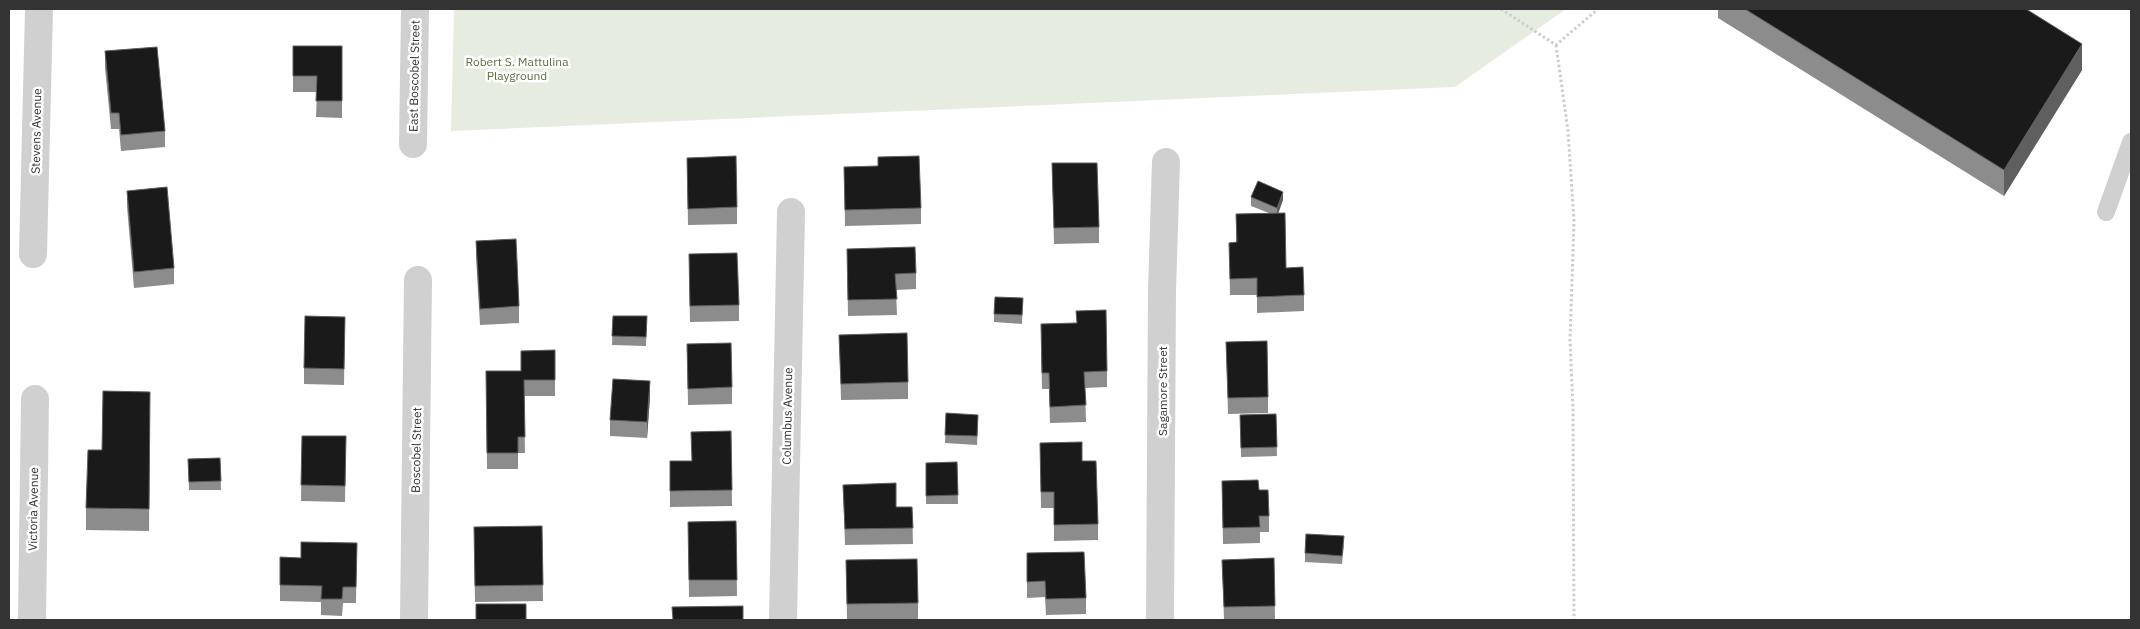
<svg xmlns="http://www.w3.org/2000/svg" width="2140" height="629" font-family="'IBM Plex Sans',sans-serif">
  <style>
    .green { fill: #e6ecdf }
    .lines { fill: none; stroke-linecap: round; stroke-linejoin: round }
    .path { stroke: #cdcdcd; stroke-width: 3; stroke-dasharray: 2.5 2.5; stroke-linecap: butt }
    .lane { stroke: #d0d0d0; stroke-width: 18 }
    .street { stroke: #d0d0d0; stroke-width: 28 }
    .wall { fill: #8c8c8c }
    .shaded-wall { fill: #5f5f5f }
    .building { fill: #1a1a1a; stroke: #5f5f5f }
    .labels { text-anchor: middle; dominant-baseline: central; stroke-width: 5; stroke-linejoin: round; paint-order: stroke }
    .park-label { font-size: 12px; fill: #56703f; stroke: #fff }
    .street-label { font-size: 12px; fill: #333; stroke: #fff }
  </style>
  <rect width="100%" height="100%" fill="#fff"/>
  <!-- green -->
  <path class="green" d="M454,9H1566L1455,87L451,131Z"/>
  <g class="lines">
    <!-- path -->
    <path class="path" d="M1501,9L1556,45L1598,9
      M1556,45L1568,131L1574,221L1570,341L1573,408L1574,620"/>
    <!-- lane -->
    <path class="lane" d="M2106,212L2131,142"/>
    <!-- street -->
    <path class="street" d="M413,144L415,9
      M33,254L39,9
      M32,620L35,399
      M414,620L418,280
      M783,620L791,212
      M1160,620L1162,291L1166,162"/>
  </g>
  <!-- wall -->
  <path class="wall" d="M1718,9H2026L2082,70L2004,196L1718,18Z
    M293,46H342V118L316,117L317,92H293Z
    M105,51L165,131V147L121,151L119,129H111L105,68Z
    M687,158L737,207V224L688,225Z
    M1052,163L1099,227V243L1054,244Z
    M844,167L921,208V224L845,226Z
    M127,191L174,268V284L134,288L127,207Z
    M1251,197L1283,200L1278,213L1286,268L1304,295V311L1257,313V295H1230L1229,243L1236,242V214L1269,213L1251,206Z
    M476,241L519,306V323L480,325L476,257Z
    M847,249L916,273V289L896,290L897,315L848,316Z
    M689,270L739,305V321L690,322Z
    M1023,298L1022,324L994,322V314Z
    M613,316H647L646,346L612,345Z
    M345,317L344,385L304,384V368Z
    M839,335L908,382V399L841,400Z
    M1041,341L1107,371V387L1085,388L1086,422L1050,423L1049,389H1042Z
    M1226,342L1268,397V413L1228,414Z
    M687,344L732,387V404L688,405Z
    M555,350V396H524L525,453H518V469H487L486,371H521Z
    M650,397L647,438L610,436V420Z
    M946,413L978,423L977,445L945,443Z
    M150,414L149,531L86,530V508L102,450Z
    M1276,414L1277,456L1241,457L1240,415Z
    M731,431L732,506L670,507V461H691Z
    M302,436H346L345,502L301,501Z
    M1040,443L1082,461L1098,524V540L1054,541V508H1041Z
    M220,458L221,490H189L188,459Z
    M957,462L958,504H926V463Z
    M1222,481L1259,490L1269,516V532H1260V543L1223,544Z
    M843,485L896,507H912L913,544L845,545Z
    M736,521L737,596L689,597L688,522Z
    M542,526L543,601L475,602L474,543Z
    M357,543L356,603H343L342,616L321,615V602L280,601V557L301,558Z
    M1344,545L1342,564L1305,562V553Z
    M1027,553L1086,598V614L1046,615L1045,597L1027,598Z
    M1274,558L1275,620H1224L1222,560Z
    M846,560L918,603V619L847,620Z"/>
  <!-- shaded-wall -->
  <path class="shaded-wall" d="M2082,44V70L2004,196V170Z
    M1283,192V200L1277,217V208Z
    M650,381V397L647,438V422Z"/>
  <!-- building -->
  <path class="building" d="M1745,9H2026L2082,44L2004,170Z
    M293,46H342V101H316L317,76H293Z
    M157,47L165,131L121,135L119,113H111L105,51Z
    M736,156L737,207L688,209L687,158Z
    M919,156L921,208L845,210L844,167L878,166V157Z
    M1052,163H1097L1099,227L1054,228Z
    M1258,181L1283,192L1277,208L1251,197Z
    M167,187L174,268L134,272L127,191Z
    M1285,213L1286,268L1303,267L1304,295L1257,297V278L1230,279L1229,243L1237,242L1236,214Z
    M516,239L519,306L480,309L476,241Z
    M915,247L916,273L895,274L897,299L848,300L847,249Z
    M737,253L739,305L690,306L689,254Z
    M995,297L1023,298L1022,315L994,314Z
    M1106,310L1107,371L1084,372L1086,405L1050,407L1049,373H1042L1041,324L1077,323L1076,311Z
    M305,316L345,317L344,369L304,368Z
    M613,316H647L646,337L612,336Z
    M907,333L908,382L841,384L839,335Z
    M1267,341L1268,397L1228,398L1226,342Z
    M731,343L732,387L688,389L687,344Z
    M555,350V380H524L525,437H518V453H487L486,371H521V351Z
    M613,379L650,381L647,422L610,420Z
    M103,391L150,392L149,509L86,508L88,450H102Z
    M946,413L978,415L977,436L945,435Z
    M1276,414L1277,447L1241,448L1240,415Z
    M731,431L732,490L670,491V461H692L691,432Z
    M302,436H346L345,486L301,485Z
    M1082,442V461H1096L1098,524L1054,525V492H1041L1040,443Z
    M220,458L221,481L189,482L188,459Z
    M957,462L958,495L926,496V463Z
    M1258,480L1259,490H1268L1269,516H1259L1260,527L1223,528L1222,481Z
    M896,483V507H912L913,528L845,529L843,485Z
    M736,521L737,580H689L688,522Z
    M542,526L543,585L475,586L474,527Z
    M1306,534L1344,536L1342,556L1305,553Z
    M301,542L357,543L356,587H343L342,599H321L322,586L280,585V557L301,558Z
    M1084,552L1086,598L1046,599L1045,581L1027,582V553Z
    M1274,558L1275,606L1224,607L1222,560Z
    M917,559L918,603L847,604L846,560Z
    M476,604H526V620H476Z
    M743,606V620H673L672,607Z"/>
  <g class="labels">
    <!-- park labels -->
    <g class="park-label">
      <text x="517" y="61">Robert S. Mattulina<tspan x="517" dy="14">Playground</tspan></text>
    </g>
    <!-- street labels -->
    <g class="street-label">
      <text transform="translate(414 76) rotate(-89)">East Boscobel Street</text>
      <text transform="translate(36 131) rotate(-89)">Stevens Avenue</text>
      <text transform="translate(1162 391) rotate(-90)">Sagamore Street</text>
      <text transform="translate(787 416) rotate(-89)">Columbus Avenue</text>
      <text transform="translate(416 450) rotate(-89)">Boscobel Street</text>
      <text transform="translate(33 509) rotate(-89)">Victoria Avenue</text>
    </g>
  </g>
  <!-- border -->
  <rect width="2140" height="629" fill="none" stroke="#333333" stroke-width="20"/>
</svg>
